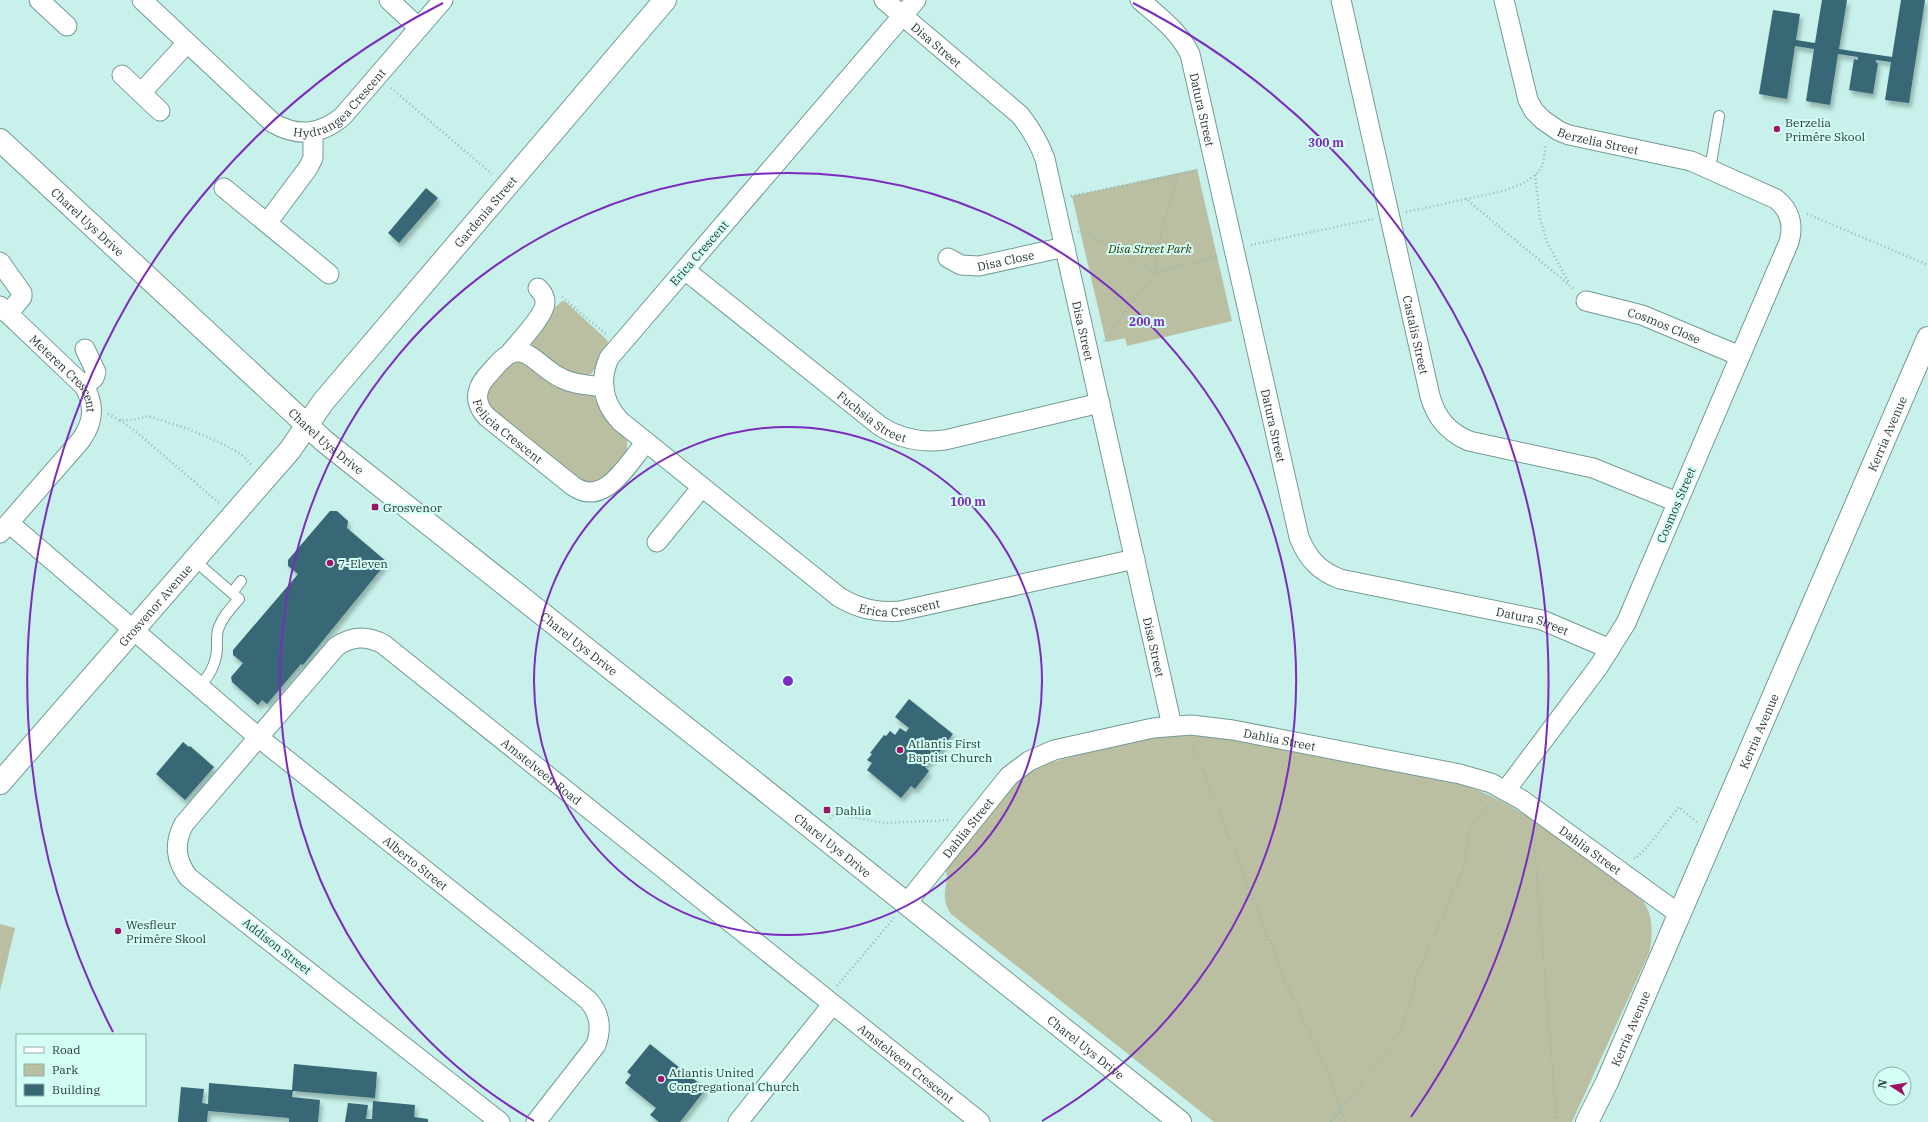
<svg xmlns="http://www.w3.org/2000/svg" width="1928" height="1122" font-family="'IBM Plex Serif',serif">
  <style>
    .green { fill: #babfa2 }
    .building { fill: #386774; filter: url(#shadow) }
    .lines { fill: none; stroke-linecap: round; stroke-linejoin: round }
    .lane-casing { stroke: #739b94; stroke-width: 12 }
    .street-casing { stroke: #739b94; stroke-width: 21 }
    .secondary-casing { stroke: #739b94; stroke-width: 24 }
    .path { stroke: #95b8b2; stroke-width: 2.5; stroke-dasharray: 1 3; stroke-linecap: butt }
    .lane { stroke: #fff; stroke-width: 10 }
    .street { stroke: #fff; stroke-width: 19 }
    .secondary { stroke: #fff; stroke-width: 22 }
    .ring { fill: none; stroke: #7b2cbf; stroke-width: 2 }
    .poi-dot { fill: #9c1463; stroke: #d4fff7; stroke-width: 1.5 }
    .labels { text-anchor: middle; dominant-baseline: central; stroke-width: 4; stroke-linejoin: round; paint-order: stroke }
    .street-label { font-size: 12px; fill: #2a3b38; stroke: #d4fff7 }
    .poi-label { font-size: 12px; fill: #2a3b38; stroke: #d4fff7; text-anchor: start }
    .park-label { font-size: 12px; font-style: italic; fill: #2e3301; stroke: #d4fff7 }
    .centre { fill: #7b2cbf; stroke: #d4fff7; stroke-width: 2 }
    .ring-label { font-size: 12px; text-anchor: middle; font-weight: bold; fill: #7b2cbf; stroke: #d4fff7; stroke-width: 4; stroke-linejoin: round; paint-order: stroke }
  </style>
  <defs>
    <filter id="shadow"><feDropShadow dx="2.5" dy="4.5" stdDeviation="2" flood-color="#0004"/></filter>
  </defs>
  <rect width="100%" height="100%" fill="#c7f1ea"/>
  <!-- green -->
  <path class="green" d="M1197,169L1232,321L1127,346L1125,338L1106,342L1072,196Z
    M562,301L566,302L607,340L608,343C604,350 597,369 591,374C579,385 548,359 536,352C534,348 531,344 532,340C533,330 554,308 562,301Z
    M520,358L594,396L602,413L627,440V451L604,483L586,487L490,412L484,392L513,359Z
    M1195,735L1233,739L1463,785C1516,802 1556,837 1600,869C1612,878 1633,890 1642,900C1654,914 1653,937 1649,953L1572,1122H1214L951,914C938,894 950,887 946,870L1009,790L1026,774L1036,769L1045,764L1119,744L1157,737Z
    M0,924L15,928L0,991Z"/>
  <!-- building -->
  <path class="building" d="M1822,0H1847L1839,49L1892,57L1901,0H1925L1909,103L1885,100L1891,62L1876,60V63H1878L1873,94L1849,90L1854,59L1858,60V57L1838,54L1830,105L1806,101L1814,49L1795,46L1787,99L1759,94L1773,10L1800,14L1796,40L1815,43Z
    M426,188L438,198L399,243L388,233Z
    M330,511H337L348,521L347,528L387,562L303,665L301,664L267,704L262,700L258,705L232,682L231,677L243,663L233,655V650L298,574L288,566V560Z
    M909,699L953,734L937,755L925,746L935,755L925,767L929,771L915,789L911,786L901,798L867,770L872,763L867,760L872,754L870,753L884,735L886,736L890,731L895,735L900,728L906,732L909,728L895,717Z
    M183,742L189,747L190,746L214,767L185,800L156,774Z
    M650,1044L705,1088V1090L680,1122H659L650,1115L656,1108L625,1083L631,1075L627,1072Z
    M294,1064L377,1072L375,1098L293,1091L292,1097L320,1100L318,1122H289V1118L208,1111L207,1122H178L181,1087L204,1089L202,1103L208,1104L209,1083L292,1090Z
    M373,1101L415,1105L414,1117L428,1119V1122H345L348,1103L368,1105L366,1119H372Z"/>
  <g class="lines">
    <defs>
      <path id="lane" d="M1710,169L1719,116
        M194,560L239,599C231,608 223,616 219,627C216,633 217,642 217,649C216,665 209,676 199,687
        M232,593L241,581"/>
      <g id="street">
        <path d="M39,0L67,26"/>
        <path id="s1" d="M142,0L273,123C298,137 321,135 343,116L443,0"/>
        <path d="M389,0L419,28"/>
        <path id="s2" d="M884,0L1020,115C1031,129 1039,142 1045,159L1172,726"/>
        <path id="s3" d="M916,0L609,358C599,381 603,403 620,421L839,597C859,609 877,613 900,611L1135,559"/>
        <path id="s4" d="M1140,0C1159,17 1178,30 1190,54L1299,537C1307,558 1319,571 1340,579L1542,620L1610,649"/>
        <path id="s5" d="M1341,0L1430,396C1436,418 1448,432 1469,441L1593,468L1677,502"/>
        <path id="s6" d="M1504,0L1528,100L1534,111L1543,120L1559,131L1569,135L1691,161L1776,199C1790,210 1794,225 1789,242L1626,623L1599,666L1506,790"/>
        <path d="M122,75L160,111"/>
        <path d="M141,93L187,43"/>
        <path d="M224,188L329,274"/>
        <path d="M267,223L308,168L313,158V132"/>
        <path id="s7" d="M948,258L961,265L979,266L1065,247"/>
        <path d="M0,262L22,293V297L8,314"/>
        <path id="s8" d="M685,270L880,426C900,439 921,443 945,440L1100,403"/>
        <path id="s9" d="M1586,301L1642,315L1740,356"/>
        <path id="s10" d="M0,306L84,386C95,405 94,422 81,440L0,533"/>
        <path d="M510,353C518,343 546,314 545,302C545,296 542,292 538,288"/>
        <path d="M84,386L94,378L96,372L85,349"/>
        <path id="s11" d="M604,387C589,385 574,385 561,378C535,366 523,333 495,367C489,374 481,381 479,389C475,400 480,410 487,417L573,486C605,508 628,463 646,442"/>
        <path id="s12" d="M9,523L258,737L588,1000C600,1013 602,1028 596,1045L536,1122"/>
        <path d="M657,542L702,487"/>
        <path id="s13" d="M906,904L1009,776L1029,761L1054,750L1153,728L1191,725L1233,730L1460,774L1491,783L1522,800L1679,914"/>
        <path id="s14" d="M500,1122L188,877C175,859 174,843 184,824L336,647C351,636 366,635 383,644L980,1122"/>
        <path d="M738,1122L832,1005"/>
      </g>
      <g id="secondary">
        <path id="s15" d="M0,140L324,441L758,785L1180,1122"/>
        <path id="s16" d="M0,783L290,450L323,402L665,0"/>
        <path id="s17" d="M1587,1122L1607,1082L1928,338"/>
      </g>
    </defs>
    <!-- lane casing -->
    <use href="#lane" class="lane-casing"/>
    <!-- street casing -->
    <use href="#street" class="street-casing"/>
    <!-- secondary casing -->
    <use href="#secondary" class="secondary-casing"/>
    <!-- path -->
    <path class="path" d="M391,88L492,174
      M1535,175L1540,218L1547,242L1569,283
      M1071,196L1199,170
      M1466,199C1488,194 1532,188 1542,166C1544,160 1545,151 1546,144
      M1406,212L1466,199L1574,289
      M1807,214L1928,265
      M1078,232L1082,230L1155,273L1161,233L1173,197L1177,175
      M1251,245L1373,219
      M562,297L607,335
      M1104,341L1155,273L1218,256
      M108,414L119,420H133L148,416L188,429L223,444L241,454L253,466
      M120,420L140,435L219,503
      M1192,742L1284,978L1328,1073L1345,1122
      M830,819L835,814L884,823L951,820
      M1533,829L1557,1122
      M1634,858L1635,859L1648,846L1679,807L1699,824
      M837,986L894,918
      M1331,1122L1388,1050L1400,1030L1408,1012L1417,975L1464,867L1470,830L1487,807L1492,802"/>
    <!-- lane -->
    <use href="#lane" class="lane"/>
    <!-- street -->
    <use href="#street" class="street"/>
    <!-- secondary -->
    <use href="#secondary" class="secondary"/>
  </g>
  <!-- distance rings -->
  <g class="ring">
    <circle cx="788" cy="681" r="254"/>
    <path d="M534 1121A508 508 0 1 1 1042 1121"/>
    <path d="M113 1032A761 761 0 0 1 443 3M1133 3A761 761 0 0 1 1411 1117"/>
  </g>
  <!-- markers -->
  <g class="poi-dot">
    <circle cx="1777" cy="129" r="4"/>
    <rect x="371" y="503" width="8" height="8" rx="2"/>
    <circle cx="330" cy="563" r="4"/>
    <circle cx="900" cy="750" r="4"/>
    <rect x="823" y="806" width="8" height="8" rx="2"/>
    <circle cx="118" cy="931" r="4"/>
    <circle cx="661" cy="1079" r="4"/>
  </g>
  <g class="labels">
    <!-- street labels -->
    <g class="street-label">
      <text stroke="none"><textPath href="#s2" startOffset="69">Disa Street</textPath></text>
      <text stroke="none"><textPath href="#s1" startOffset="259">Hydrangea Crescent</textPath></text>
      <text stroke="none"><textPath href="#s4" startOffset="131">Datura Street</textPath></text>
      <text stroke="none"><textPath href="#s6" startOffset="188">Berzelia Street</textPath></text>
      <text stroke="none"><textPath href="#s16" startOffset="750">Gardenia Street</textPath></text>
      <text stroke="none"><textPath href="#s15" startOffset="120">Charel Uys Drive</textPath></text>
      <text transform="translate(699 253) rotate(-49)">Erica Crescent</text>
      <text stroke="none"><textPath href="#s7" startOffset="60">Disa Close</textPath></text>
      <text stroke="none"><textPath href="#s9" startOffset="82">Cosmos Close</textPath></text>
      <text stroke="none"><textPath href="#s2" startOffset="405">Disa Street</textPath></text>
      <text stroke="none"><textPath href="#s5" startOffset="343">Castalis Street</textPath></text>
      <text stroke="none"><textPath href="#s10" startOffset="94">Meteren Crescent</textPath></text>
      <text stroke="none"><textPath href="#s8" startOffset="238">Fuchsia Street</textPath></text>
      <text stroke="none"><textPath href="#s4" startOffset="455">Datura Street</textPath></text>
      <text stroke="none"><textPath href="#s11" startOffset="206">Felicia Crescent</textPath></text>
      <text stroke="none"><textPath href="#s17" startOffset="751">Kerria Avenue</textPath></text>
      <text stroke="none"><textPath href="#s15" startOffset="444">Charel Uys Drive</textPath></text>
      <text transform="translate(1676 505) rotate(-67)">Cosmos Street</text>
      <text stroke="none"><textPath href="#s3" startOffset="884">Erica Crescent</textPath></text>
      <text stroke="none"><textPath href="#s16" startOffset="236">Grosvenor Avenue</textPath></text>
      <text stroke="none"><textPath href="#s4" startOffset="827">Datura Street</textPath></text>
      <text stroke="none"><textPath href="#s15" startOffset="768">Charel Uys Drive</textPath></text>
      <text stroke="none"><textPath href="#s2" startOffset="729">Disa Street</textPath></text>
      <text stroke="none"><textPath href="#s17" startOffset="427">Kerria Avenue</textPath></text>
      <text stroke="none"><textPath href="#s13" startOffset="446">Dahlia Street</textPath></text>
      <text stroke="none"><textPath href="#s14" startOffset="940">Amstelveen Road</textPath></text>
      <text stroke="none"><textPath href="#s13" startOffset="98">Dahlia Street</textPath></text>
      <text stroke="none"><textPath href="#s15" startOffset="1092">Charel Uys Drive</textPath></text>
      <text stroke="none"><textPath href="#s13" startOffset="782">Dahlia Street</textPath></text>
      <text stroke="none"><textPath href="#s12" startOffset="530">Alberto Street</textPath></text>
      <text transform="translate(277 946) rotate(38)">Addison Street</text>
      <text stroke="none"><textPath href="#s17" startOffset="103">Kerria Avenue</textPath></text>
      <text stroke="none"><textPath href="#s15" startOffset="1416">Charel Uys Drive</textPath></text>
      <text stroke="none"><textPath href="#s14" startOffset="1407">Amstelveen Crescent</textPath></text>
    </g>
    <!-- poi labels -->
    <g class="poi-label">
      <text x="1785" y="122">Berzelia<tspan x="1785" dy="14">Primêre Skool</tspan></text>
      <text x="383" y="507">Grosvenor</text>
      <text x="338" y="563">7-Eleven</text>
      <text x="908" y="743">Atlantis First<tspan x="908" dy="14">Baptist Church</tspan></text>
      <text x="835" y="810">Dahlia</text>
      <text x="126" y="924">Wesfleur<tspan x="126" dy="14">Primêre Skool</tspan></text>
      <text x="669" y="1072">Atlantis United<tspan x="669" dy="14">Congregational Church</tspan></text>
    </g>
    <!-- park labels -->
    <g class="park-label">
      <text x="1150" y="248">Disa Street Park</text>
    </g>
  </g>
  <circle cx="788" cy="681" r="6" class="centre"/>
  <g class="ring-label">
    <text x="1326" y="147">300 m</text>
    <text x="1147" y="326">200 m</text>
    <text x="968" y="506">100 m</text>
  </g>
  <!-- legend -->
  <rect x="16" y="1034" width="130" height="72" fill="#d4fff7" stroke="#90b1ab"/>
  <rect x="24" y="1047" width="20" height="6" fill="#ffffff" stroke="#90b1ab"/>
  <text x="52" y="1054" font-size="12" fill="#2a3b38">Road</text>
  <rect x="24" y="1064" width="20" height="12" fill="#babfa2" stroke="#90b1ab"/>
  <text x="52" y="1074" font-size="12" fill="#2a3b38">Park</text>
  <rect x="24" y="1084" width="20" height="12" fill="#386774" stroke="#90b1ab"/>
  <text x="52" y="1094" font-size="12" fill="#2a3b38">Building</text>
  <!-- north arrow -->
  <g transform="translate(1892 1086) rotate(282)"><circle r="19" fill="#d4fff7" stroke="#90b1ab"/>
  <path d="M0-3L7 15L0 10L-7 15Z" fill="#9c1463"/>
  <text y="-6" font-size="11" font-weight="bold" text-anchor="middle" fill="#2a3b38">N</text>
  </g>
</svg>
